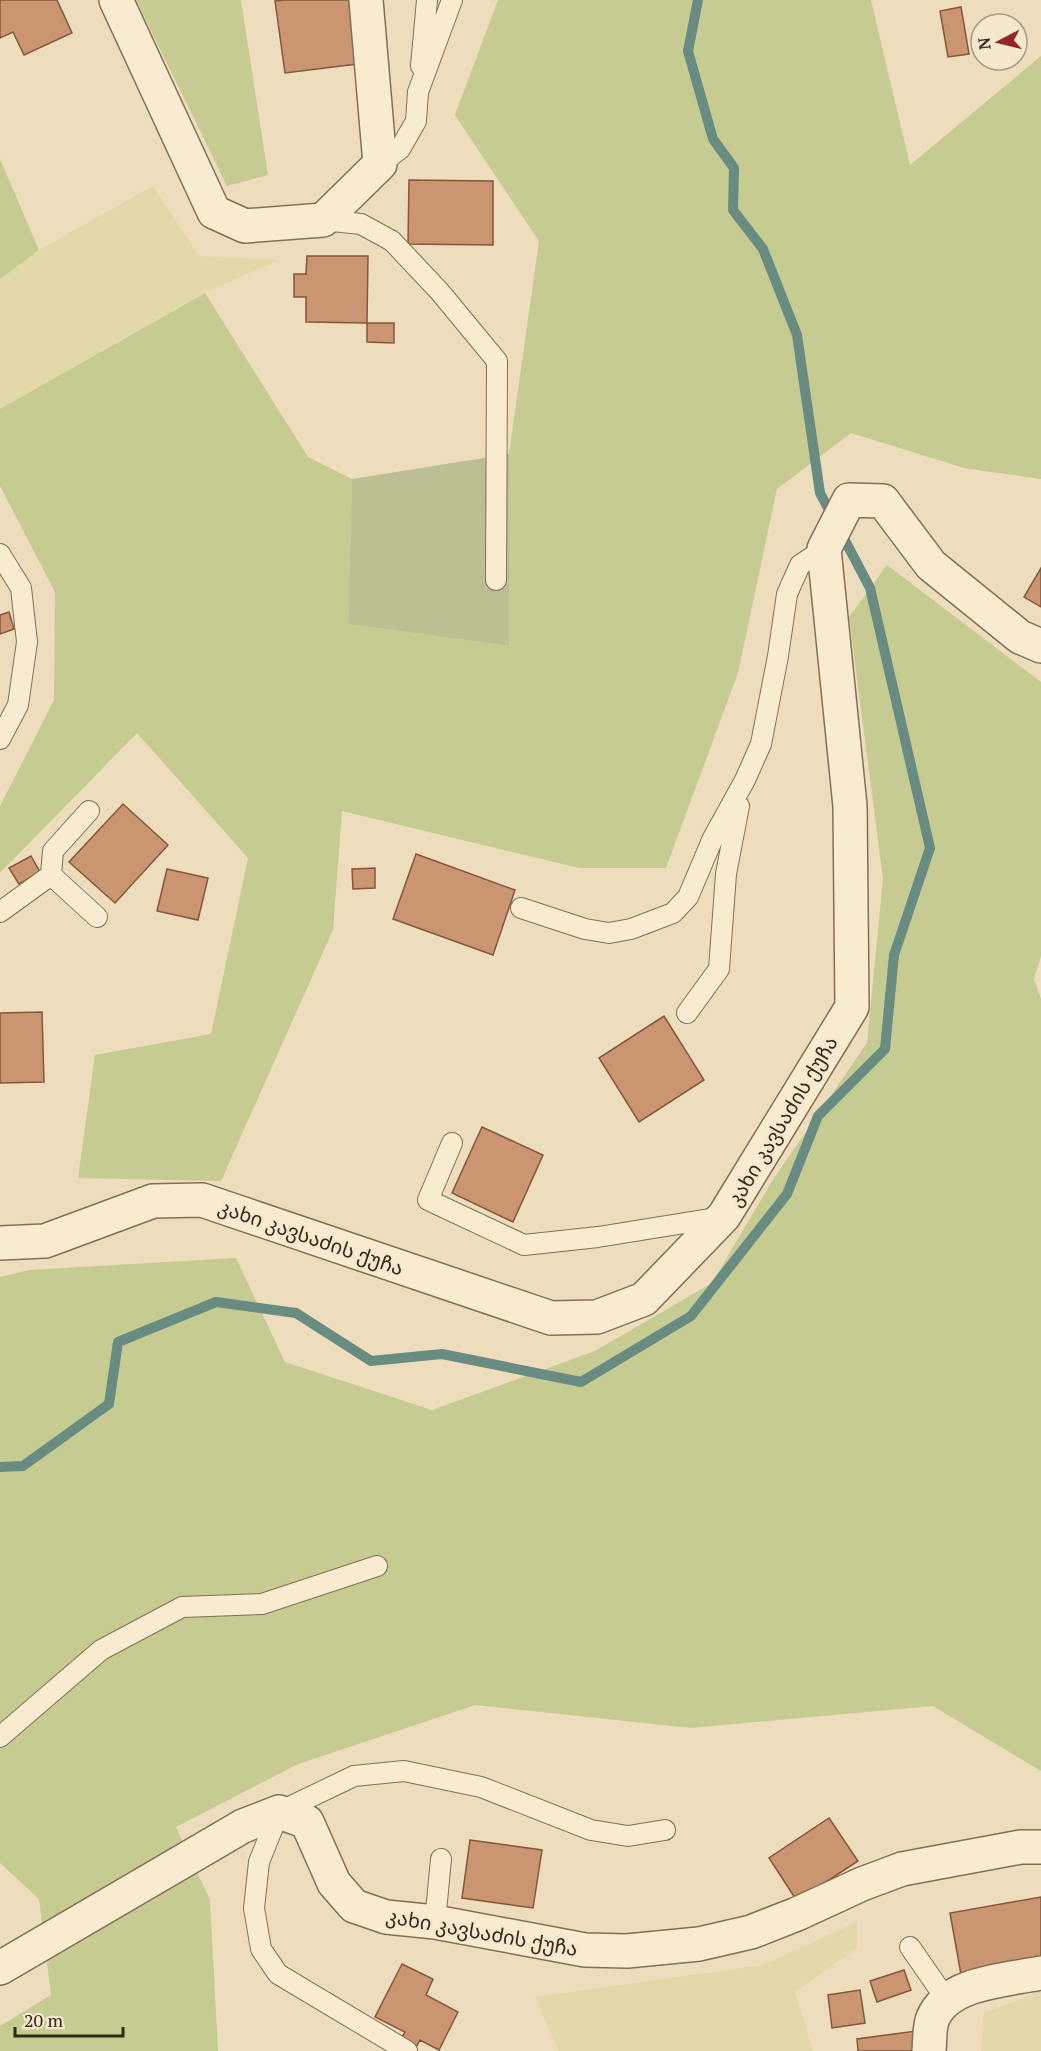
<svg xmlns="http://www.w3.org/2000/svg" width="1041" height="2051" font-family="'PT Serif','Noto Sans Georgian',serif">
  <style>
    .farmland { fill: #e3d8aa }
    .green { fill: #c6cb91 }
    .cemetery { fill: #bbbf91 }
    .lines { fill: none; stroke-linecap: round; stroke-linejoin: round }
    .stream { stroke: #688c82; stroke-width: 10 }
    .building { fill: #cc9572; stroke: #84573c; stroke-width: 1.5 }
    .service-casing { stroke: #856e56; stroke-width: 22 }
    .minor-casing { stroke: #856e56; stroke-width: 36 }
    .service { stroke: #f9ebd0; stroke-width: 20 }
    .minor { stroke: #f9ebd0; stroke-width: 33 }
    .labels { text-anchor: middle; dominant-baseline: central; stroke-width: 5; stroke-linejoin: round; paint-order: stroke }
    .street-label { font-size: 20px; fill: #34271b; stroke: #f5e8cc }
  </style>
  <rect width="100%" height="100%" fill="#edddbd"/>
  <!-- farmland -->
  <path class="farmland" d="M153,186L199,256L279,260L204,293L0,409V279L39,250Z
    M857,1922V1948L795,1992L813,2051H559L535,1997L763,1965Z
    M1041,1991V2051H981L984,2013Z"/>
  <!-- green -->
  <path class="green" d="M136,0H241L268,175L227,186Z
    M498,0H871L910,165L1041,56V479L964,468L851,433L777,489L738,673L666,868H579L342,811L333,930L221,1181L78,1178L95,1055L211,1034L248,858L137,733L0,873V806L54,700L55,592L0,486V409L205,293L308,457L352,479L348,624L509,646V454L539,241L455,115Z
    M0,159L39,250L0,279Z
    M887,565L1041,682V956L1034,979L1041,999V1771L933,1706L691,1728L475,1705L298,1764L176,1827L210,1900L218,2051H0V2026L51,1995L39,1899L0,1863V1277L29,1270L236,1258L285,1362L432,1410L595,1351L712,1283L772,1181L867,1043L883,879L849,617Z"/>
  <!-- cemetery -->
  <path class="cemetery" d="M509,454V646L348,624L352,479Z"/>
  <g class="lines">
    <!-- stream -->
    <path class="stream" d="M0,1467L23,1466L109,1404L118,1342L216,1302L296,1313L371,1361L442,1354L581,1382L691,1316L787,1194L818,1116L885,1049L894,955L930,848L870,588L820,493L797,335L763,249L733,210L734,168L713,139L688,51L698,0"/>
  </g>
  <!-- building -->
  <path class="building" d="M0,0H57L72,33L24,55L13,32L0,38Z
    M285,0H349L357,64L285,73L275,1Z
    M961,7L969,54L948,57L940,11Z
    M409,180L493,181V245L408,244Z
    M307,256H368L367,323L306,322V297H294V274H306Z
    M367,323H394V343L367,342Z
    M1041,568V607L1024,597Z
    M9,612L14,629L0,634V615Z
    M123,804L168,845L115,903L69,862Z
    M416,854L515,890L493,955L393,919Z
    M31,856L40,872L19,884L9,868Z
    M375,868V888L353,889L352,869Z
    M167,869L208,878L198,920L157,911Z
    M42,1012L44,1082L0,1083V1013Z
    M664,1016L704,1080L639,1122L599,1058Z
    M482,1127L543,1155L513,1222L452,1193Z
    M829,1818L858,1861L797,1901L769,1858Z
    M470,1840L542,1850L533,1908L462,1898Z
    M1041,1897V1966L962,1980L950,1913Z
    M402,1964L433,1979L426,1995L458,2012L439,2050L420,2040L414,2051L399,2043L405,2032L375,2017Z
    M904,1970L911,1990L877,2002L870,1981Z
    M860,1990L865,2023L832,2028L828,1995Z
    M916,2031L919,2051H858L857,2039Z"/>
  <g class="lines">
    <defs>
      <path id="service" d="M421,66L427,0
        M380,164L400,149L416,121L418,92L452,0
        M323,220L361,224L392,241L440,292L497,361L496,580
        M0,554L21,588L27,642L18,705L0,739
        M51,875L97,917
        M521,908L585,929L609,933L631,929L673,913L688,897L713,838L745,780L761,744L778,656L787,594L800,565L824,549
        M0,912L51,875L53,851L89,811
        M687,1013L719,969L726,874L739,806
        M452,1143L428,1200L524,1245L598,1237L722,1217
        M0,1737L101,1650L182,1607L262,1604L377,1566
        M435,1922L441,1859
        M910,1947L946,1999
        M407,2051L278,1974L261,1949L254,1908L259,1862L279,1812L354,1776L404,1771L481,1787L591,1830L628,1836L665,1830"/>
      <path id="minor" d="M116,0L214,212L245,226L323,220L380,164L366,0
        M0,1243L45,1241L153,1201L202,1200L551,1318L597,1317L644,1299L724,1216L852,1007L850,806L824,549L849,500L883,501L931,565L1020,637L1041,646
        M0,1968L243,1826L279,1812L307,1822L334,1883L354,1906L386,1917L435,1922L585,1950L627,1951L699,1944L751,1932L797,1914L862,1884L902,1869L1021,1847H1041
        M929,2051C930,2041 929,2027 933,2018C948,1982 1007,1980 1041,1973"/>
    </defs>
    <!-- service casing -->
    <use href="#service" class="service-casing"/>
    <!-- minor casing -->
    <use href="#minor" class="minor-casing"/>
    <!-- service -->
    <use href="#service" class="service"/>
    <!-- minor -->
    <use href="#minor" class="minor"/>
  </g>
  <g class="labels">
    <!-- street labels -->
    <g class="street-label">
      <text transform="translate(782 1121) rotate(-59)">კახი კავსაძის ქუჩა</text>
      <text transform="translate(311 1237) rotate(19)">კახი კავსაძის ქუჩა</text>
      <text transform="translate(482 1932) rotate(10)">კახი კავსაძის ქუჩა</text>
    </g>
  </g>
  <!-- north arrow -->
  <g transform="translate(999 42) rotate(263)"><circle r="28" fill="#f5e8cc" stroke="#a89b85" stroke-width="1.5"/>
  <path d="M0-4.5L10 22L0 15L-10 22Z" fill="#94262a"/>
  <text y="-9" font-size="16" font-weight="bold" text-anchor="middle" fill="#34271b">N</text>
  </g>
  <!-- scale -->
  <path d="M15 2027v9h108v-9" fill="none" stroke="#34271b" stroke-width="3"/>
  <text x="24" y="2027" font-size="18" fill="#34271b" stroke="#f5e8cc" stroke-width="4.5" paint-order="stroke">20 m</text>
</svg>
